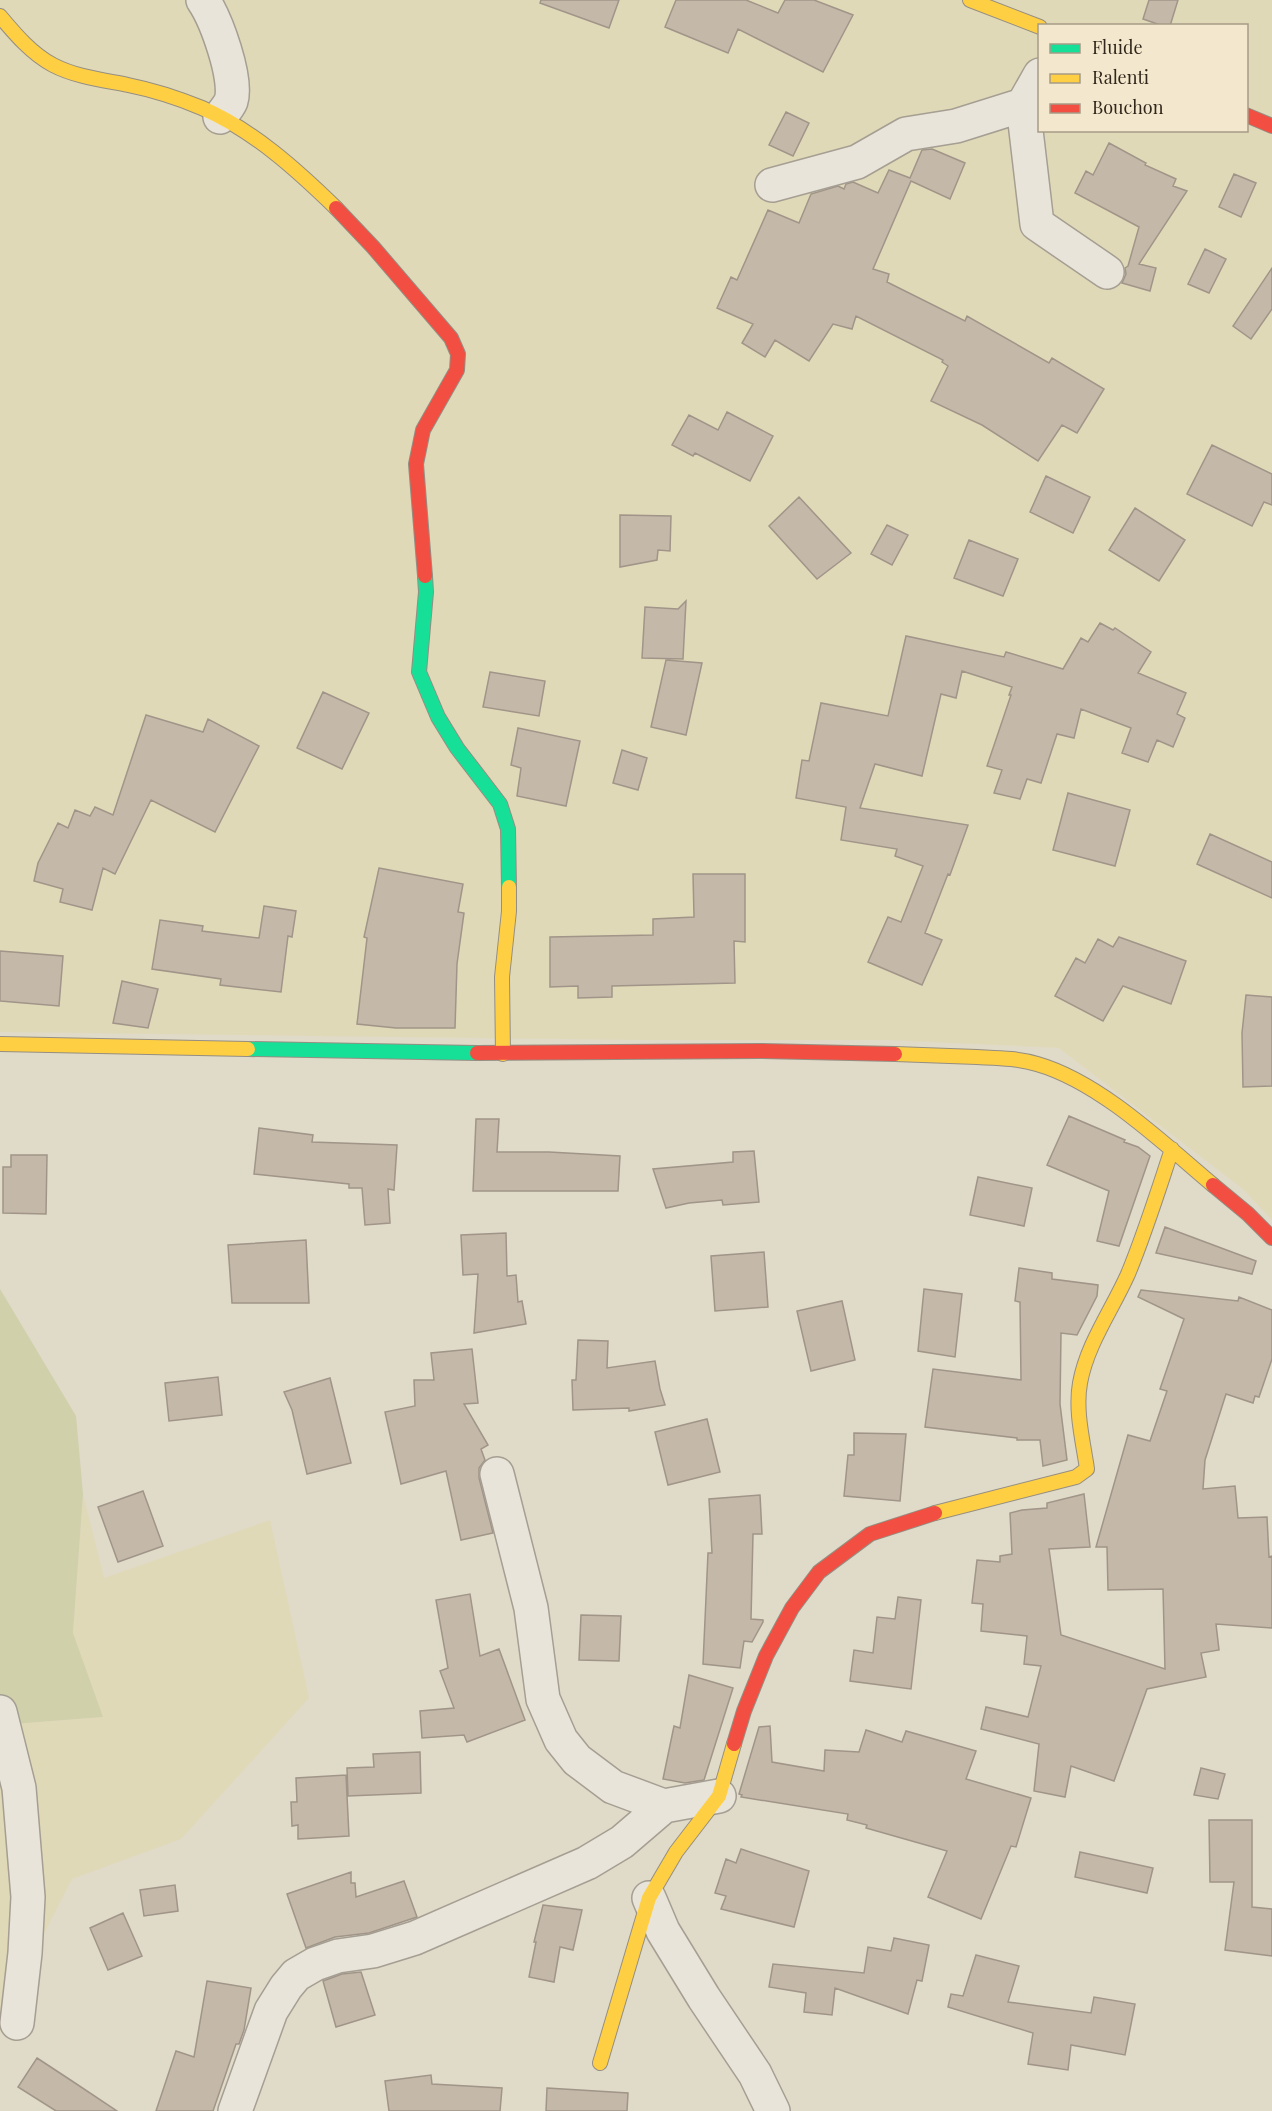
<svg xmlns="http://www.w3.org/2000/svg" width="1272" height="2111" font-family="'Playfair Display',serif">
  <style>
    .farmland { fill: #e0d9b8; fill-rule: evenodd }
    .green { fill: #d0d0ab }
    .building { fill: #c4b8a9; stroke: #a09588; stroke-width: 1.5 }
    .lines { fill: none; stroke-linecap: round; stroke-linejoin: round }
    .street-casing { stroke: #a59e92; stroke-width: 36 }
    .fast-casing { stroke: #958e82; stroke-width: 16 }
    .slow-casing { stroke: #958e82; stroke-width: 16 }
    .jam-casing { stroke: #958e82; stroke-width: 16 }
    .street { stroke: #e8e4da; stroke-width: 33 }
    .fast { stroke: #16e098; stroke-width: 14 }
    .slow { stroke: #ffcf43; stroke-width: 14 }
    .jam { stroke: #f24e42; stroke-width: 14 }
  </style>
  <rect width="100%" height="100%" fill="#e0dac8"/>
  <!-- farmland -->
  <path class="farmland" d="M0,0H1272V1220L1243,1189L1059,1048L887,1040H638L0,1032ZM1040,26H1246V130H1040Z
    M83,1494L104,1578L270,1520L309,1698L181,1839L72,1879L24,1973L0,2033V1725L103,1717L73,1633Z"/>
  <!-- green -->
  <path class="green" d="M0,1289L76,1416L83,1494L73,1633L103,1717L0,1725Z"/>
  <!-- building -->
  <path class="building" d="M541,0H619L609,28L540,3Z
    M676,0H746L778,13L785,0H814L853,15L823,72L738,29L728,53L665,27Z
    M1149,0H1178L1170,26H1163L1143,19Z
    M786,112L809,123L793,156L769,145Z
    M1109,143L1146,163L1145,165L1176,179L1173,186L1187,191L1139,264L1156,268L1150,291L1122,283L1126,274L1125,268L1128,266L1139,227L1075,193L1086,171L1093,175Z
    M932,149L965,163L950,199L911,181L873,269L889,274L887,282L965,321L967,316L1049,363L1052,358L1104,389L1077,433L1062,425L1038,461L982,425L931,401L948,366L942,362L943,360L856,316L852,329L833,324L809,361L775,340L765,357L742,343L753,324L717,308L731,277L737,280L768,210L799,223L811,194L838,186L844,189L846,184L853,182L878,193L889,170L910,178L922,150Z
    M1234,174L1256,183L1241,217L1219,207Z
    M1205,249L1226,259L1209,293L1188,284Z
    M1272,268V309L1251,339L1233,326Z
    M727,412L773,436L750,481L695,453L693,456L672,445L689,415L718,430Z
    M1212,445L1272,474V505L1264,502L1252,526L1187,494Z
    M1046,476L1090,497L1073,533L1030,512Z
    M799,497L851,553L817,579L769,526Z
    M1135,508L1185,540L1159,581L1109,550Z
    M620,515L671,516L670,551L658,550L657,560L620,567Z
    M887,525L908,535L892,565L871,554Z
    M969,540L1018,559L1003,596L954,578Z
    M686,601L683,659L642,658L645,607L678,609Z
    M1100,623L1113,630L1115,628L1151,652L1138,673L1186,693L1177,714L1185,718L1173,747L1157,740L1148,762L1122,753L1131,728L1081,709L1074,738L1057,734L1041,783L1027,779L1020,799L994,793L1002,770L987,766L1011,695H1009L1012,687L962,671L956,698L941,694L922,776L875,764L860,808L968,825L950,875L948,874L925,933L942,940L922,985L868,962L888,917L901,922L923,866L895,856L897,849L841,840L846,807L796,798L802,760L809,761L821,703L888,716L906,636L1004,657L1006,652L1063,669L1081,638L1088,642Z
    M666,660L702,663L686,735L651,727Z
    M490,672L545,681L539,716L483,707Z
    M323,692L369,713L342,769L297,748Z
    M146,715L203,732L208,719L259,746L215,832L151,800L115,874L103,868L92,910L60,902L63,889L34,881L38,863L58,823L68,828L75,810L90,816L95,807L113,815Z
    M518,728L580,741L566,806L517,796L521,768L511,765Z
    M622,750L647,758L638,790L613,783Z
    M1068,793L1130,810L1115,866L1053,850Z
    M1210,834L1272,862V898L1197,864Z
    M379,868L463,884L458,912L464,913L457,964L455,1028H396L357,1024L367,938L364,937Z
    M693,874H745V942L734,941L735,983L612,986V997L578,998V986L550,987V937L653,935V919L694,917Z
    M264,906L296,911L292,937L288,936L281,992L220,985L221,979L152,969L160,920L203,926L202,931L259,938Z
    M1119,937L1186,961L1171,1004L1123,986L1103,1021L1055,996L1076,958L1085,963L1098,939L1113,947Z
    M0,951L63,956L59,1006L0,1001Z
    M122,981L158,989L148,1028L113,1023Z
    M1246,995L1272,997V1086L1243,1087L1242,1033Z
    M1069,1116L1125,1140L1124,1142L1138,1147L1150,1156L1119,1246L1097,1241L1109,1191L1047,1165Z
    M476,1119H499L497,1152H549L620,1156L618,1191H473Z
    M259,1128L313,1135L312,1142L397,1145L394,1190L388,1189L390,1223L365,1225L362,1188H349V1184L254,1174Z
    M754,1151L759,1202L723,1205L722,1200L689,1203L666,1208L653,1169L733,1162V1152Z
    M11,1155H47L46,1214L3,1213V1167H11Z
    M978,1177L1032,1188L1024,1226L970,1215Z
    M1165,1227L1256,1261L1252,1274L1156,1253Z
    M506,1233L507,1276L516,1275L518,1302L522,1301L526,1324L474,1333L478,1274L463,1275L461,1235Z
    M306,1240L309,1303H232L228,1245Z
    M764,1252L768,1307L715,1311L711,1256Z
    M1019,1268L1052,1273V1279L1098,1285L1097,1296L1077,1335L1061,1333L1060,1404L1067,1460L1043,1466L1040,1440H1017V1438L925,1427L933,1369L1021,1380L1020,1302L1015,1301Z
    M924,1289L962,1294L955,1357L918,1351Z
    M1141,1290L1238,1301L1239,1297L1272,1310V1359L1259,1397L1255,1396L1253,1403L1226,1394L1205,1460L1203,1489L1235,1486L1238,1518L1267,1517L1269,1557L1272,1556V1628L1216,1624L1219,1650L1201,1653L1206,1677L1147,1689L1114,1781L1071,1766L1065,1797L1034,1791L1039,1744L981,1729L986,1707L1028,1717L1041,1666L1024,1664L1027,1636L981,1631L983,1604L972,1603L977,1560L1000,1562V1556L1012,1554L1010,1513L1022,1510L1047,1508V1503L1084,1494L1090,1547L1049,1549L1061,1635L1165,1669L1163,1589L1108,1590L1107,1547H1096L1128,1435L1150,1441L1167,1391L1160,1389L1184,1319L1138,1297Z
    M842,1301L855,1360L811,1371L797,1311Z
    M578,1340L608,1341L607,1368L655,1361L660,1389L665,1405L629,1411V1408L573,1410L572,1380H576Z
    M472,1349L478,1403L464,1404L488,1445L481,1449L485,1460L479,1468V1478L493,1533L461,1540L446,1471L401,1484L385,1412L415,1406L414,1380H434L431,1353Z
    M218,1377L222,1415L169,1421L165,1383Z
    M330,1378L351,1463L307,1474L292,1410L284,1392Z
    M707,1419L720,1472L668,1485L655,1432Z
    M854,1433L906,1434L900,1501L844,1496L848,1455H854Z
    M143,1491L163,1546L118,1562L98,1507Z
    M760,1495L762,1534H753L751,1619L763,1620V1622L752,1642L744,1641L740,1668L703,1664L708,1553H712L709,1499Z
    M470,1594L480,1656L499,1649L525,1720L467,1742L464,1735L422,1738L420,1711L454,1708L440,1671L448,1668L436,1600Z
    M898,1597L921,1600L911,1689L850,1681L854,1650L873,1653L877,1617L895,1619Z
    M581,1615L621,1616L619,1661L579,1660Z
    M689,1675L733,1688L704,1780L685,1783L663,1779L674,1726L680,1728Z
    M770,1726L772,1762L824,1771L825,1750L859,1752L866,1730L902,1742L906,1731L976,1751L966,1779L1031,1798L1016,1847L1011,1846L981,1919L928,1897L947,1851L866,1828L867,1825L847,1820L848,1814L741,1797L742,1795L739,1794L759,1727Z
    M420,1752L421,1793L348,1796L347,1768L374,1767L373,1754Z
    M1201,1768L1225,1774L1218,1799L1194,1795Z
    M346,1775L349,1836L298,1839V1825L292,1826L291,1802H297L296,1778Z
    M1209,1820H1252V1907L1272,1909V1956L1225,1950L1234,1882H1210Z
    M741,1849L809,1871L794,1927L721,1909L726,1896L715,1893L726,1859L736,1863Z
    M1080,1852L1153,1868L1147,1893L1075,1877Z
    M351,1872V1883H355L356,1897L404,1881L417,1917L369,1933L335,1937L306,1948L287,1894Z
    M175,1885L178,1911L144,1916L140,1890Z
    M543,1905L582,1910L573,1950L560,1947L554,1982L529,1977L536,1942H534Z
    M123,1913L142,1956L108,1970L90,1928Z
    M894,1938L929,1945L922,1981L917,1980L908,2014L835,1988L832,2015L804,2012L806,1993L769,1987L773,1964L864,1973L868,1947L891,1951Z
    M976,1955L1019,1966L1008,2002L1091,2013L1094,1997L1135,2004L1125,2055L1071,2045L1068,2070L1028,2064L1033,2033L948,2007L951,1994L963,1996Z
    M361,1972L375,2015L336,2027L323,1981L342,1974Z
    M207,1981L251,1988L244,2030L239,2044H236L213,2111H156L176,2051L194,2057Z
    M37,2058L72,2081L117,2111H56L18,2087Z
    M431,2075L432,2084L502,2088L500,2111H389L385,2081Z
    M547,2088L628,2093L627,2111H546Z"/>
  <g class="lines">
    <defs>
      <path id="street" d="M203,0C216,19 238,79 231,101C229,106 224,112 220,117
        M1040,75L1023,105L1037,224L1107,272
        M772,185L857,162L906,134L956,126L1023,105
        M497,1474L531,1608L543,1699L561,1740L577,1760L613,1787L664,1806L719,1796
        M0,1712L19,1788L28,1897L25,1953L17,2023
        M649,1898L663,1931L704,1998L755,2074L773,2111
        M235,2111L271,2011L286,1987L296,1975L315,1964L338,1956L373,1951L415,1938L587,1863L622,1842L664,1806"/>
      <path id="fast" d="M425,576L426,592L419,672L438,717L457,748L500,804L508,829L509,887
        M248,1049L477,1053"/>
      <path id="slow" d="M970,0L1040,27
        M0,16C15,34 32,54 53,65C76,77 103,80 128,85C153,90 178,98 202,108C253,130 297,170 336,208
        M0,1044L248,1049
        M503,1054L502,977L509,911V887
        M895,1054C923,1055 950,1056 977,1057C997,1058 1017,1058 1037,1064C1100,1082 1163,1143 1213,1185
        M935,1513L1076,1477L1087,1469C1083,1441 1075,1411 1080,1383C1087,1344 1112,1310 1128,1274C1145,1233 1158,1191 1172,1149
        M600,2063L649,1898L676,1852L719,1796L734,1744"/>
      <path id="jam" d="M1246,115L1272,126
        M336,208L373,247L451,338L458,354L457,370L423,430L416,464L425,576
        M477,1053L760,1051L895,1054
        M1213,1185L1248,1214L1272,1238
        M734,1744L744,1711L766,1656L792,1608L819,1572L870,1534L935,1513"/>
    </defs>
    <!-- street casing -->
    <use href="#street" class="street-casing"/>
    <!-- fast casing -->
    <use href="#fast" class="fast-casing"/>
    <!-- slow casing -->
    <use href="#slow" class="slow-casing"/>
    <!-- jam casing -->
    <use href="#jam" class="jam-casing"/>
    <!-- street -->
    <use href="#street" class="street"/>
    <!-- fast -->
    <use href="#fast" class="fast"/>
    <!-- slow -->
    <use href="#slow" class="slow"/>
    <!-- jam -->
    <use href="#jam" class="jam"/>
  </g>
  <!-- legend -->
  <rect x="1038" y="24" width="210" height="108" fill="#f3e8cd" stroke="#a69b86" stroke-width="1.5"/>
  <rect x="1050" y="44" width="30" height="9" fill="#16e098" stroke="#a69b86" stroke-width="1.5"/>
  <text x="1092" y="54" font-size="18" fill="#32271c">Fluide</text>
  <rect x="1050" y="74" width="30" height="9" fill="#ffcf43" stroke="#a69b86" stroke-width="1.5"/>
  <text x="1092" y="84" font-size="18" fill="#32271c">Ralenti</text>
  <rect x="1050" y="104" width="30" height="9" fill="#f24e42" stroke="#a69b86" stroke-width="1.5"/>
  <text x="1092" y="114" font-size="18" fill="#32271c">Bouchon</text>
</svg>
